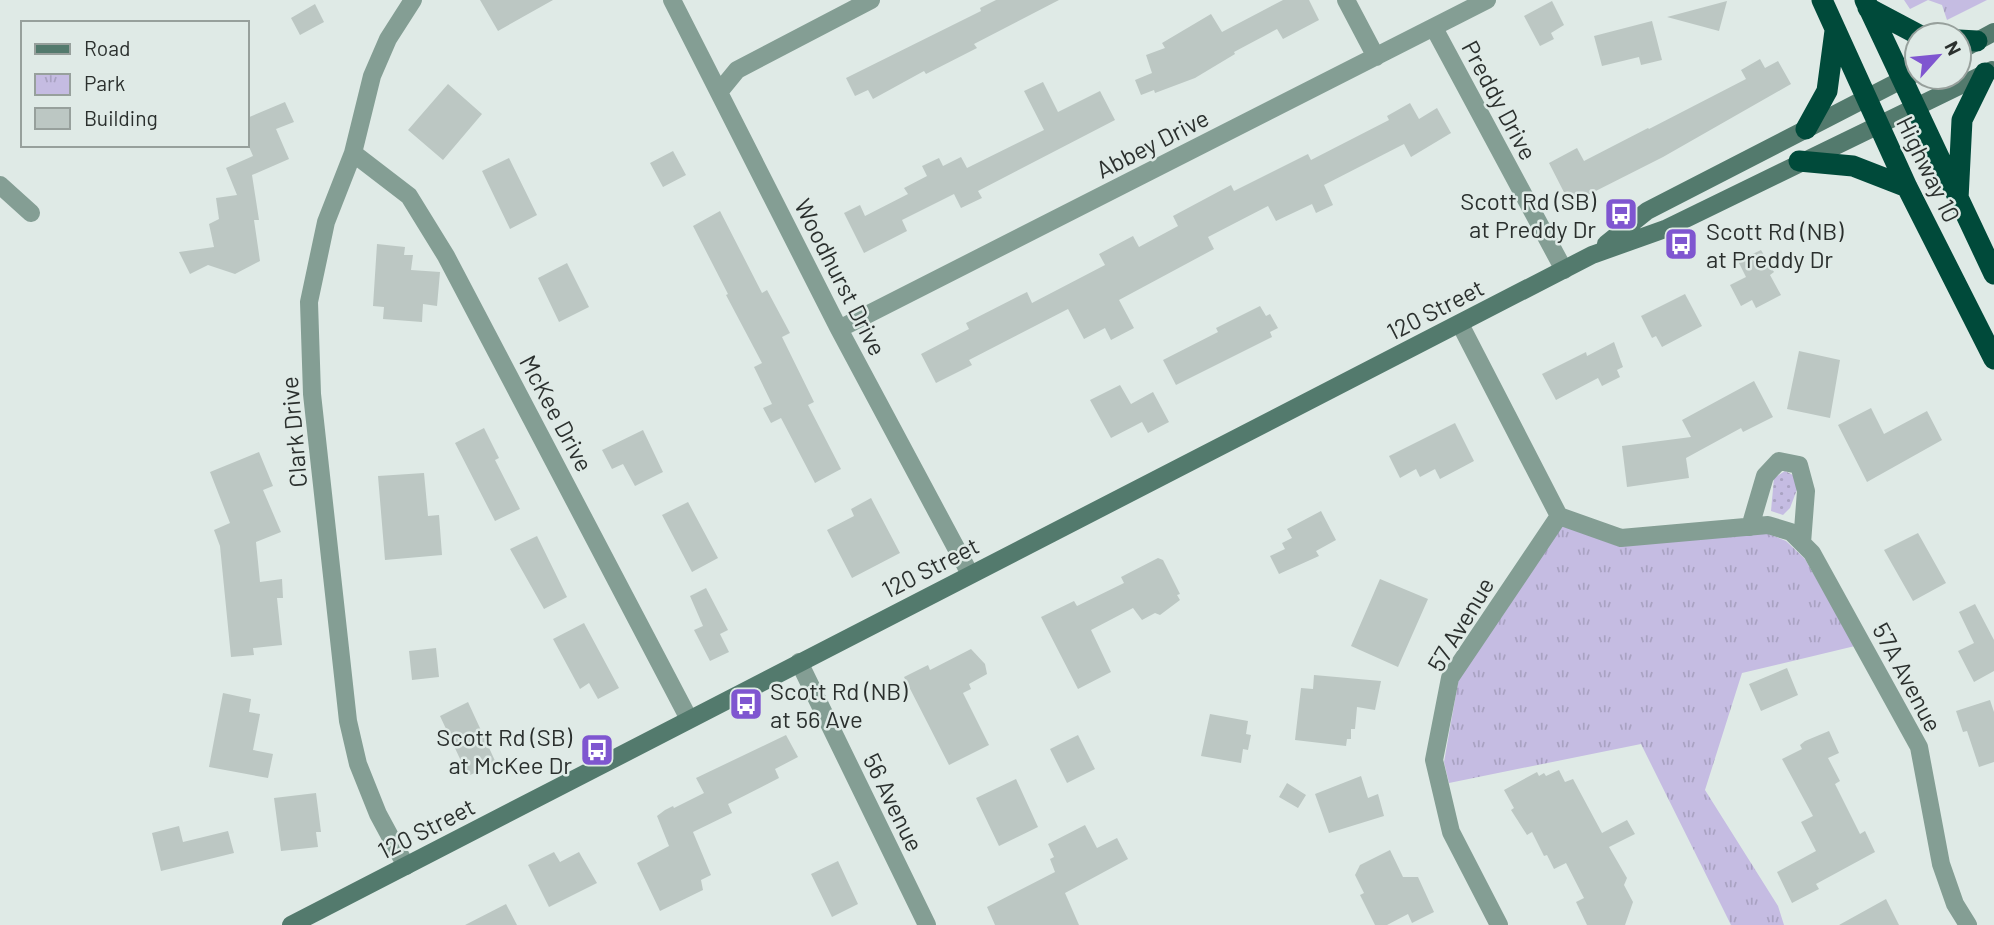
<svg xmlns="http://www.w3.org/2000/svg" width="1994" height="925" font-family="Barlow,sans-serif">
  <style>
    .grass { fill: url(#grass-dots) }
    .park { fill: url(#park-tufts) }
    .building { fill: #bcc7c3 }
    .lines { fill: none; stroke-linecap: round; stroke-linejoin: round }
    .street { stroke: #849e94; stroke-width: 18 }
    .secondary { stroke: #537a6d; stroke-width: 18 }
    .highway { stroke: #004a3a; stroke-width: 21 }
    .labels { text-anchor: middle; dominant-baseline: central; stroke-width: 5; stroke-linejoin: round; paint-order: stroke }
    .street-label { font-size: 24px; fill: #2b302e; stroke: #dfeae6 }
    .poi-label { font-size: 24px; fill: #2b302e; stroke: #dfeae6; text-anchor: end }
  </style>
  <defs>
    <pattern id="grass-dots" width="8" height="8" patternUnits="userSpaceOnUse" patternTransform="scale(1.75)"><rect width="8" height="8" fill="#c5bce2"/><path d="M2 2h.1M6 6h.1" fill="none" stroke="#a9a2c2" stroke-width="1.8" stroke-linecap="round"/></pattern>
    <pattern id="park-tufts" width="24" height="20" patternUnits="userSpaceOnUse" patternTransform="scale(1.75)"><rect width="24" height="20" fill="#c5bce2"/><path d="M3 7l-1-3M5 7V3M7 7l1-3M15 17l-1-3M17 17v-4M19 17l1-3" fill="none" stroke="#a9a2c2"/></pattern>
  </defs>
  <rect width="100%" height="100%" fill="#dfeae6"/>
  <!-- grass -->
  <path class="grass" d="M1785,471L1793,475L1798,487L1790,508L1783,515L1771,511L1774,478Z"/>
  <!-- park -->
  <path class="park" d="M1904,0H1987L1947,20L1942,5L1928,0L1910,9Z
    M1561,525L1618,546L1764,532L1786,541L1805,559L1855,646L1742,673L1705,790L1778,906L1784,925H1731L1641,744L1449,783L1444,762L1459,677Z"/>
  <!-- building -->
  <path class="building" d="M480,0H553L498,31Z
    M996,0H1059L974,44L977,48L926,74L924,71L873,99L868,90L855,96L846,78L981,11L980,8Z
    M1283,0H1309L1319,20L1283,39L1277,29L1234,52L1235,54L1195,78L1155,93L1154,90L1141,95L1135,80L1152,73L1146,55L1165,48L1162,43L1211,14L1222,32Z
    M1552,1L1564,25L1551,33L1554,39L1540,46L1524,16Z
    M1727,1L1719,31L1667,17Z
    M315,4L324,22L300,35L291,18Z
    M1652,21L1662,60L1641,65L1639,57L1602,66L1594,36Z
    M1760,59L1765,68L1778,61L1791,84L1663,157L1570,204L1549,163L1577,148L1584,161L1648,128L1649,129L1746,79L1741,70Z
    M1043,82L1058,112L1100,91L1115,120L978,191L982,198L961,208L954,194L902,220L907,231L864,253L844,213L860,205L865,216L908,194L904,188L927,176L922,166L939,158L943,166L961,157L967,168L1044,130L1024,91Z
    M448,84L482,114L443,160L408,130Z
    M285,102L294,122L276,129L289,159L252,175L259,220H254L260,261L235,274L208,265L190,274L179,252L214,247L209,224L219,219L216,198L237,195L226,168L253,156L247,142V118Z
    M1410,103L1419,119L1437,108L1451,133L1411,157L1404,144L1324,185L1333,205L1316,213L1312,204L1276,221L1268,206L1208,237L1214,249L1119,300L1134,328L1111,340L1105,328L1084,339L1068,309L969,360L972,365L936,383L921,354L969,329L966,323L1027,292L1032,303L1105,265L1099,254L1133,236L1139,247L1178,226L1173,216L1231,185L1234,191L1308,154L1311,160L1389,120L1387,116Z
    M673,151L686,175L663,187L650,163Z
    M509,158L537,215L510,229L482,171Z
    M720,211L762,293L767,290L790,333L782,337L814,402L808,405L841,469L815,483L781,418L771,423L763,408L772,404L754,367L762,363L726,295L728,294L693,226Z
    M377,244L405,247L404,255H413L411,270L440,272L437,306L423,304L422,322L383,319L384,307L373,306Z
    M1761,250L1774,272L1770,275L1781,295L1756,308L1752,300L1741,306L1730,285L1746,277L1738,261Z
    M567,263L589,307L559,322L538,278Z
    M1685,294L1702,326L1662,347L1656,336L1652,338L1641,316Z
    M1260,306L1266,316L1270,314L1278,328L1270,332L1272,337L1176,385L1163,360L1218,332L1216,328Z
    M1614,342L1623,367L1617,370L1620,377L1602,386L1598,378L1556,400L1542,374L1586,352L1587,356Z
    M1799,351L1840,360L1830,418L1787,409Z
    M1754,381L1773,417L1743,432L1741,428L1686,458L1689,478L1627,487L1622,446L1691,437L1682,420Z
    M1120,385L1131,404L1153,392L1169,422L1148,433L1142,422L1111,438L1090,400Z
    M1871,408L1884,434L1927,411L1942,440L1867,482L1838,425Z
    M1455,423L1474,461L1440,479L1435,469L1420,477L1416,469L1400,478L1389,456Z
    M484,428L499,458L495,460L520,509L495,521L455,443Z
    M643,430L663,472L635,486L623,464L612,469L602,450Z
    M259,452L273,486L263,490L281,532L256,542L260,582L282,579L283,598H277L282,645L253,648L254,655L231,657L220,546L214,530L230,523L210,472Z
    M424,473L428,516L439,515L442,555L385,560L378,476Z
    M871,498L900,553L852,578L827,530L854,516L851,509Z
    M688,502L718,558L692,572L662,515Z
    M1321,511L1336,540L1316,551L1319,556L1279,574L1270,556L1285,549L1282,543L1292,538L1287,529Z
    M1918,533L1946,583L1913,601L1884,550Z
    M537,536L567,597L544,609L510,549Z
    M1158,558L1163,560L1180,594L1177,595L1180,600L1160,615L1155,613L1142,620L1133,608L1091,630L1111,672L1078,689L1041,617L1074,601L1077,606L1124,583L1121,577Z
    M1380,579L1428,599L1398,667L1351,646Z
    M706,588L728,630L720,634L729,652L710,661L694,630L703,626L690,596Z
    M1975,604L1994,640V671L1974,682L1958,651L1974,643L1959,612Z
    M584,623L619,688L598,699L589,683L580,689L553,639Z
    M436,648L439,677L412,680L409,651Z
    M971,649L985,664L987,674L969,684L971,689L963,693L989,745L949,765L904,677L928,665L930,670Z
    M1787,668L1798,695L1761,711L1749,684Z
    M1314,675L1381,681L1375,710L1357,707L1355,729H1351V739H1347L1346,746L1295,740L1301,688L1313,689Z
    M223,693L251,699L249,712L260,714L253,750L273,754L268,778L209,767Z
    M1990,700L1994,712V762L1979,767L1967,731L1963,732L1956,711Z
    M468,702L496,763L468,776L440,716Z
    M1210,714L1248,721L1246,734L1251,735L1248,750L1243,749L1241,763L1201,756Z
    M1829,731L1839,753L1828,758L1840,781L1835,784L1860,834L1865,831L1875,852L1816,884L1819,889L1792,903L1777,872L1816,851L1801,822L1813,816L1782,759L1802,749L1800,745L1805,741Z
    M786,735L798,757L775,769L779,778L728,804L732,813L693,832L711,875L701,880L703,890L660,911L637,863L669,846L657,816L665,810L673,806L674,808L704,793L696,778Z
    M1078,735L1095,769L1067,783L1050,749Z
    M1559,770L1565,782L1573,779L1602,833L1627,820L1635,834L1609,847L1627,878L1624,885L1633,902L1625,925H1587L1576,902L1584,898L1566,863L1554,869L1547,855L1544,856L1532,832L1527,835L1511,810L1514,808L1504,790L1537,772L1539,776L1544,773L1546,776Z
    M1361,776L1368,798L1378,794L1384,816L1329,833L1315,794Z
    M1016,779L1038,827L999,846L976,798Z
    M1287,783L1306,795L1298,808L1279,797Z
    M316,793L321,832H316L318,847L281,851L274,798Z
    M1085,825L1097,848L1117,838L1128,859L1065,893L1079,925H995L987,907L1055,872L1050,859L1054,857L1048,844Z
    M179,826L183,842L228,831L234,853L161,871L152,833Z
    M1390,850L1403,877H1418L1434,912L1412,923L1408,914L1387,925H1375L1360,895L1364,893L1355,875L1360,865Z
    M554,852L560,862L579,852L597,883L549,907L528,865Z
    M838,861L858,904L832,917L811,874Z
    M1886,899L1899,925H1839Z
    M506,904L517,925H465Z"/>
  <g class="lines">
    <!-- street -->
    <path class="street" d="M672,0L839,329L970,574
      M1346,0L1376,57
      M1434,28L1564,270
      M719,92L737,70L871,0
      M353,153L409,196L446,256L689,719
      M0,185L31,213
      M1460,324L1559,516L1621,538L1768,525L1791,532L1812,553L1919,747L1941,864L1955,904L1968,925
      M839,329L1487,0
      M1750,527L1765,476L1779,461L1799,465L1806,491L1802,543
      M799,662L927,925
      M406,866L378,814L358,764L348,721L312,394L309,302L326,222L353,153L372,76L388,39L413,0
      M1499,925L1451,832L1434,760L1450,678L1559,516"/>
    <!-- secondary -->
    <path class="secondary" d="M1959,51L1994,32
      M1606,244L1647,211L1917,72
      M291,925L1592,255L1665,229L1992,70"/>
    <!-- highway -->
    <path class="highway" d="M1822,0L1907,187L1994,359
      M1865,0L1994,274
      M1868,8L1919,35
      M1959,40L1977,41
      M1806,129L1827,91L1835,31
      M1799,161L1853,166L1907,187
      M1958,199L1962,120L1985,73"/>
  </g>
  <!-- icons -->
  <defs>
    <symbol id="bus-square" viewBox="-11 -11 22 22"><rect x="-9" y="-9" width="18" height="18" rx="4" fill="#7f56d0" stroke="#dfeae6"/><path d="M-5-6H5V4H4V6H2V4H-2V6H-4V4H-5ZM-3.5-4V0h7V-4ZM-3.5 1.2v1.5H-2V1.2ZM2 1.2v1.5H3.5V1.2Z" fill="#fff"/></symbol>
  </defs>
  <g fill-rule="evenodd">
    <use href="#bus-square" x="1602" y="195" width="38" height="38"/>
    <use href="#bus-square" x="1662" y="225" width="38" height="38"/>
    <use href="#bus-square" x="727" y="685" width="38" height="38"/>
    <use href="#bus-square" x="578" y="731" width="38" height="38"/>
  </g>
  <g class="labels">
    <!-- street labels -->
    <g class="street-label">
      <text transform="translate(1500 100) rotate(62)">Preddy Drive</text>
      <text transform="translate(1152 143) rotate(-27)">Abbey Drive</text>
      <text transform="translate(1929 169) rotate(64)">Highway 10</text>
      <text transform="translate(841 277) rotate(63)">Woodhurst Drive</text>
      <text transform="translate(1435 309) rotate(-27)">120 Street</text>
      <text transform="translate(557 413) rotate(62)">McKee Drive</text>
      <text transform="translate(293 432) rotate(-95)">Clark Drive</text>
      <text transform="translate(930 567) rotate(-27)">120 Street</text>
      <text transform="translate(1460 624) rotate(-59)">57 Avenue</text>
      <text transform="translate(1908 677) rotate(62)">57A Avenue</text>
      <text transform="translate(894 802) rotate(64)">56 Avenue</text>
      <text transform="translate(426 828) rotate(-27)">120 Street</text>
    </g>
    <!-- poi labels -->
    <g class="poi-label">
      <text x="1596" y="200">Scott Rd (SB)<tspan x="1596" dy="28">at Preddy Dr</tspan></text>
      <text x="1706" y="230" text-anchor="start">Scott Rd (NB)<tspan x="1706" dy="28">at Preddy Dr</tspan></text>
      <text x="770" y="690" text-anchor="start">Scott Rd (NB)<tspan x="770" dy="28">at 56 Ave</tspan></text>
      <text x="572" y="736">Scott Rd (SB)<tspan x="572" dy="28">at McKee Dr</tspan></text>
    </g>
  </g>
  <!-- legend -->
  <rect x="21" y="21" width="228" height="126" fill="#dfeae6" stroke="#97a09c" stroke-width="2"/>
  <rect x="35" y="44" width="35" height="10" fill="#537a6d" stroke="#97a09c" stroke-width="2"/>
  <text x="84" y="56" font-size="21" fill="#2b302e">Road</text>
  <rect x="35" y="74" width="35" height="21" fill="url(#park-tufts)" stroke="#97a09c" stroke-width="2"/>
  <text x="84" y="91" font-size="21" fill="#2b302e">Park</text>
  <rect x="35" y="108" width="35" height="21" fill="#bcc7c3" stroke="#97a09c" stroke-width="2"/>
  <text x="84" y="126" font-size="21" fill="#2b302e">Building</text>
  <!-- north arrow -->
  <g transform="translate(1938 56) rotate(63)"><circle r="33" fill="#dfeae6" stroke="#97a09c" stroke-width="2"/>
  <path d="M0-5L12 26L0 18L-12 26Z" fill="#7f56d0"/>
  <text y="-10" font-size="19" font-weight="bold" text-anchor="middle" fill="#2b302e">N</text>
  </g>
</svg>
